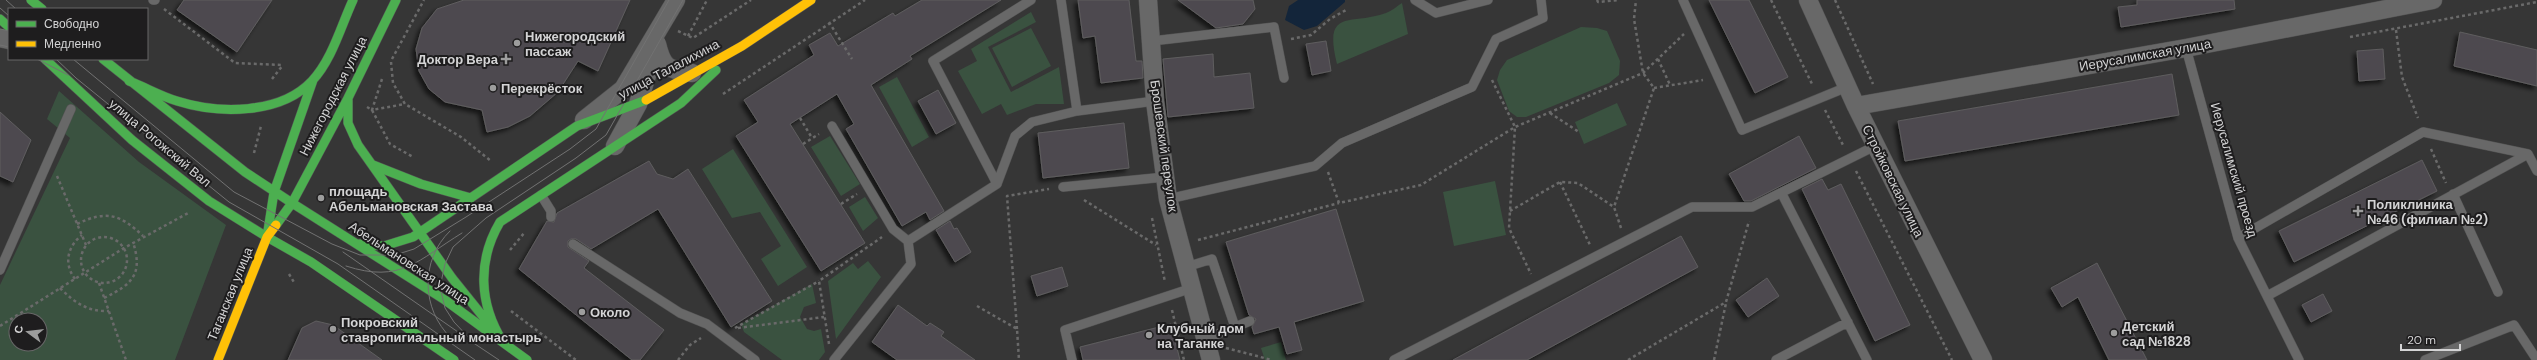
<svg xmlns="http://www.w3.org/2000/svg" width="2537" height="360" font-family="'DM Sans',sans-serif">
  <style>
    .green { fill: #3a5240; fill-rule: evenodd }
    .water { fill: #13253a }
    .building { fill: #4e4a50; stroke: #5e5d5e; filter: url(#shadow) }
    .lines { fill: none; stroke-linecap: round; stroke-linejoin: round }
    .lane-casing { stroke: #525252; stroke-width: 10 }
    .street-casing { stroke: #525252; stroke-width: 19 }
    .fast-casing { stroke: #525252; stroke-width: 10 }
    .slow-casing { stroke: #525252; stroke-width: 10 }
    .path { stroke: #6a6a6a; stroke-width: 2.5; stroke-dasharray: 3 3; stroke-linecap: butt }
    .lane { stroke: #686868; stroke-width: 9 }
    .street { stroke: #686868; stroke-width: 18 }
    .fast { stroke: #4caf50; stroke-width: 9 }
    .slow { stroke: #ffc107; stroke-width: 9 }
    .tram { stroke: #727272; stroke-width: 1 }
    .poi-dot { fill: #9d9d9d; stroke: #1e1d1e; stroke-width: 1.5 }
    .labels { text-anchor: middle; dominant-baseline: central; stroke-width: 4; stroke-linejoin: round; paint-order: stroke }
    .poi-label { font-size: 13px; font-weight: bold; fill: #d4d4d5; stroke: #1e1d1e; text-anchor: start }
    .street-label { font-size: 13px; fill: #d4d4d5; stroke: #1e1d1e }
  </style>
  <defs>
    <filter id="shadow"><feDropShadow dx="-3.5" dy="3.5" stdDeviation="2" flood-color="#0009"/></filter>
  </defs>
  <rect width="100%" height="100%" fill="#363636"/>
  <!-- green -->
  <path class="green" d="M1402,3L1408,34L1337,64C1323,7 1350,26 1386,13C1392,11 1397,6 1402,3Z
    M1031,12L1036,22L988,47L1011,92L1059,67L1064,104H1036L1007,115L1001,104L982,114L958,71L977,61L971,49Z
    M1581,27L1597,28L1607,31L1620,61L1619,75L1609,83L1526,117H1517L1509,111L1497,80L1500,70L1507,60Z
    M1031,28L1051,66L1012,87L992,48Z
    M897,77L929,137L912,147L879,87Z
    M59,91L139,162L226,225L175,360H0V285L70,138L47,119ZM16,320H40V344H16Z
    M1617,103L1627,125L1584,144L1575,122Z
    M830,136L860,184L841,196L811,147Z
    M733,149L807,267L778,286L761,259L781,246L760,212L732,218L702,169Z
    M1495,181L1506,235L1454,246L1443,192Z
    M865,197L878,218L863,231L849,207Z
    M868,261L881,277L836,339L828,281L853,263L858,269Z
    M812,284L816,303L804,307L800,317L807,329L814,331L821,329L825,352L819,360H782L744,332L741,324Z
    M1281,342L1286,360H1265L1261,348Z"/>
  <!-- water -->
  <path class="water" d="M1298,0H1345V2L1317,26L1304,30L1285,20L1289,6Z"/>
  <!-- building -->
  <path class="building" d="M184,0H272L237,52L177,10Z
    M464,0H630L598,71L578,61L558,92L530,116L508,127L487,132L482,110L445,102L429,89L419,71L416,49L422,28L437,9Z
    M922,0H1001L910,56L912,59L871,85L944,211L930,220L926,212L902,226L846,129L854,124L837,94L790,124L865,243L821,271L736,136L758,122L744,100L814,55L809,45L830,33L838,46L893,13L895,16Z
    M1078,0H1129L1136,61H1142L1143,78L1101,83L1095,36L1083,38Z
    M1178,0H1253L1255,9L1243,24L1216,28Z
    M1709,0H1749L1788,77L1755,93Z
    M2137,0H2234L2235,9L2121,27L2118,7L2137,5Z
    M2460,32L2537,50V86L2454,66Z
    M1326,41L1331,71L1312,75L1306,44Z
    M2383,49L2385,79L2359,81L2357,51Z
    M1213,54L1214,77L1250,73L1254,108L1168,117L1163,59Z
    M2172,74L2179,115L1905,161L1898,121Z
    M938,90L956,123L936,134L918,101Z
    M0,112L31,140L13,182L0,176Z
    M1124,123L1129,168L1043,178L1038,133Z
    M1799,136L1816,168L1751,201H1744L1729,174Z
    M2422,160L2437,191L2294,262L2279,231Z
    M649,161L657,174L673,179L688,169L772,301L731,327L658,209L591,249L576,239H571L568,241V247L589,261L584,268L664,330L640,360H632L519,269L547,221L554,222L557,213Z
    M1822,179L1828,190L1841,184L1910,325L1875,341L1802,189Z
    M1336,209L1364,301L1294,322L1302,350L1287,354L1279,327L1254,334L1252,327L1256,319L1249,315L1226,242Z
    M950,221L954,229L957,228L971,252L955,262L936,230Z
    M1681,236L1698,267L1527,360H1453Z
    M2097,263L2147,360H2109L2078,297L2062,307L2051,288Z
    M1062,267L1068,286L1037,296L1031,276Z
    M1767,278L1779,296L1748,317L1736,300Z
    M2323,294L2332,311L2311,322L2302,305Z
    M898,305L927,326L930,323L944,332L941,336L975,360H897L872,342Z
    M316,321L333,325L382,360H288L302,328Z
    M1171,324L1180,360H1083L1080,347Z"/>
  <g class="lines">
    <defs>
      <path id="lane" d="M153,0H155
        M1061,0L1077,111L1155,101
        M1415,0L1436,13L1488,0
        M1683,0L1742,130L1847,87
        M1152,41L1274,27L1284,78
        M2186,48L2238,238L2299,360
        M832,126L893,229L908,241L911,264L834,360
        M997,184L1015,136L1032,122L1077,111
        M1063,187L1165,177
        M1782,194L1867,360
        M2453,194L2498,292
        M541,195L551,211V217
        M1168,199L1315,166L1342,143L1472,87L1496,39L1543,18L1541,0
        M2238,238L2423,132L2528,154L2537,171
        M908,241L997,184L933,61L1031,0
        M573,244L680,313L707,324L755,360
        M1186,267L1212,259L1235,327L1250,321
        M0,270L71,109
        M2267,296L2528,154
        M1205,339L1235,327
        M1072,360L1065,330L1192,288
        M1394,360L1692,207H1752L1875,146
        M1776,360L1848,322
        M2425,360L2514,325L2537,360"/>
      <path id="street" d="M1148,0L1155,101L1168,199L1211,360
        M1808,0L1856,106L1983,360
        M0,38L9,40
        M657,44C663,69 668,69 692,73
        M1856,106L2186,48L2433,0
        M584,120L623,89L676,0
        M615,146L638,104L655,50"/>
      <path id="fast" d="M31,0L42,9
        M0,19L9,27
        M45,59L132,140L209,201L267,237
        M103,59L245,172L292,203
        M313,80L274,192L267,237L311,262L454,360
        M129,81C145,87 160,96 177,101C218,114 280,115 312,81C332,60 341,26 353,0
        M348,98V123L358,145L452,278L489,324
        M373,165L421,184L471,198
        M292,203L445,300L527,360
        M276,225L292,203L348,98L396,0
        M359,244L384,246L413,237L577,126L646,100
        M503,342C479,304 477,261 500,222L681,103L716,70"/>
      <path id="slow" d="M646,100L742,46L811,0
        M218,360L267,237L276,225"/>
    </defs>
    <!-- lane casing -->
    <use href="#lane" class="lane-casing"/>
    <!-- street casing -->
    <use href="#street" class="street-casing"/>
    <!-- fast casing -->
    <use href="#fast" class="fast-casing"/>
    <!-- slow casing -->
    <use href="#slow" class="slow-casing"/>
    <!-- path -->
    <path class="path" d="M1597,0L1598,2L1619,0
      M1771,0L1813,86
      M1835,0L1873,84
      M164,9L235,63L283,65
      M829,22L852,59
      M2396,30L2402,77L2418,118
      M678,31L693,38L751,0
      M688,36L707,0
      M2350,37L2537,2
      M1291,39L1311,35L1330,19L1346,10
      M392,59L424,0
      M1658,59L1670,85
      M391,62L393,83L405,104L461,137L491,161
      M272,79L283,65
      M382,79L372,110L405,104
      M1492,80L1515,127L1509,228L1531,274
      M1654,88L1703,80
      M723,94L865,0
      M367,107L372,110L390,144L413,157
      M1825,110L1844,147
      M1550,113L1579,132
      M800,118L812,138
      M803,144L819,134
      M2431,149L2446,183
      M254,153L261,126
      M1856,171L1952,360
      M1328,172L1339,203L1421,185L1515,127L1643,73L1684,34
      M57,176L86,245
      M1560,182L1590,245
      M1084,200L1156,245
      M841,204L857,194
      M1510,211L1560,182L1578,183L1614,207
      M1152,218L1165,282
      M77,224C106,210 120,214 143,236
      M1621,228L1614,207L1654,88L1643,73L1634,19L1636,0
      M81 260a23 23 0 1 1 46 0a23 23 0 1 1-46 0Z
      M1198,240L1339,203
      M510,250L525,232
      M289,274L295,284
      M75,279C63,263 68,246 82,235
      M99,283L126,360
      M60,288C75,303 88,312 109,311
      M104,298C133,284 143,274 133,242
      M977,306L1017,329L1019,360
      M1172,310L1184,360
      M511,311L576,360
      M0,326L124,248L190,212
      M735,328L819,281
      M738,328L824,317
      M1017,329L1007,196L1049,189
      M829,344L819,281L882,237
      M1226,348L1272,360
      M678,360L690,345L701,338
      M1628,360L1726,302L1749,221
      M1714,360L1726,303"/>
    <!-- lane -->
    <use href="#lane" class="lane"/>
    <!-- street -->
    <use href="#street" class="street"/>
    <!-- fast -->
    <use href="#fast" class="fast"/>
    <!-- slow -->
    <use href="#slow" class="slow"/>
    <!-- tram -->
    <path class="tram" d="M6,0L16,9
      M0,8L9,16
      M0,29L9,31
      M0,45L9,47
      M37,59L68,75
      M56,59L76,78L229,202L338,264L475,360
      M73,59L234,192L332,244L360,255H395L414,249L466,217L570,149L596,129L669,0
      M450,231C420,260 421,309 451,338
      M343,252L458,332
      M346,266C401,284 418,260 462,233
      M469,340L499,360
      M473,342L454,322L445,308L440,287L445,264L453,247L486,218L576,158L606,135L683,0"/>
  </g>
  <!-- markers -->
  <g class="poi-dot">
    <circle cx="517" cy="43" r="4"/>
    <path d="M504 53h4v4h4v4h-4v4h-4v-4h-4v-4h4z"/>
    <circle cx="493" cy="88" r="4"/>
    <circle cx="321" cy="198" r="4"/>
    <path d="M2356 205h4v4h4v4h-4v4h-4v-4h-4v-4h4z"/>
    <circle cx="582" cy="312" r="4"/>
    <circle cx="333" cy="329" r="4"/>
    <circle cx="2114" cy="333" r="4"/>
    <circle cx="1149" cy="335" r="4"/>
  </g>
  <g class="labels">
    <!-- poi labels -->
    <g class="poi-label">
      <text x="525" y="36">Нижегородский<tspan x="525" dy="15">пассаж</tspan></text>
      <text x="498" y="59" text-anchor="end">Доктор Вера</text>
      <text x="501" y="88">Перекрёсток</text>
      <text x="329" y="191">площадь<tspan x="329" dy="15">Абельмановская Застава</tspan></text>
      <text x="2367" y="204">Поликлиника<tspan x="2367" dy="15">№46 (филиал №2)</tspan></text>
      <text x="590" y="312">Около</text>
      <text x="341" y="322">Покровский<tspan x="341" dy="15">ставропигиальный монастырь</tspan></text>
      <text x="2122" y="326">Детский<tspan x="2122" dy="15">сад №1828</tspan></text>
      <text x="1157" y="328">Клубный дом<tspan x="1157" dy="15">на Таганке</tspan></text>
    </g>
    <!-- street labels -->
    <g class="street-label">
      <text transform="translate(2145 55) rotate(-10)">Иерусалимская улица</text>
      <text transform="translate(669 69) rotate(-28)">улица Талалихина</text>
      <text transform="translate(333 96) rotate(-63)">Нижегородская улица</text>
      <text transform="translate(160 143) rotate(40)">улица Рогожский Вал</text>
      <text transform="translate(1164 146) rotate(82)">Брошевский переулок</text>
      <text transform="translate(2234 170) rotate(74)">Иерусалимский проезд</text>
      <text transform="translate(1893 181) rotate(64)">Стройковская улица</text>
      <text transform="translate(409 263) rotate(33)">Абельмановская улица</text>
      <text transform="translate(230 294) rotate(-68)">Таганская улица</text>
    </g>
  </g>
  <!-- legend -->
  <rect x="8" y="8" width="140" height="52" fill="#1e1d1e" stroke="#676667"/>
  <rect x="16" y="21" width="20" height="6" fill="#4caf50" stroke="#676667"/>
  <text x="44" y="28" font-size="12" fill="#d4d4d5">Свободно</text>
  <rect x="16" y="41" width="20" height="6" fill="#ffc107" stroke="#676667"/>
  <text x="44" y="48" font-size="12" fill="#d4d4d5">Медленно</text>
  <!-- north arrow -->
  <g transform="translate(28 332) rotate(285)"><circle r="19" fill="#1e1d1e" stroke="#676667"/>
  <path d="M0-3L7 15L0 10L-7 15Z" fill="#9d9d9d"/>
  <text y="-6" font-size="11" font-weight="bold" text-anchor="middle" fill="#d4d4d5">С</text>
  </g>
  <!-- scale -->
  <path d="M2401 344v6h59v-6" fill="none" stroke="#d4d4d5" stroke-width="2"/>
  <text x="2407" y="344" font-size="12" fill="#d4d4d5" stroke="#1e1d1e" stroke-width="3" paint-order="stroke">20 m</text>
</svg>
